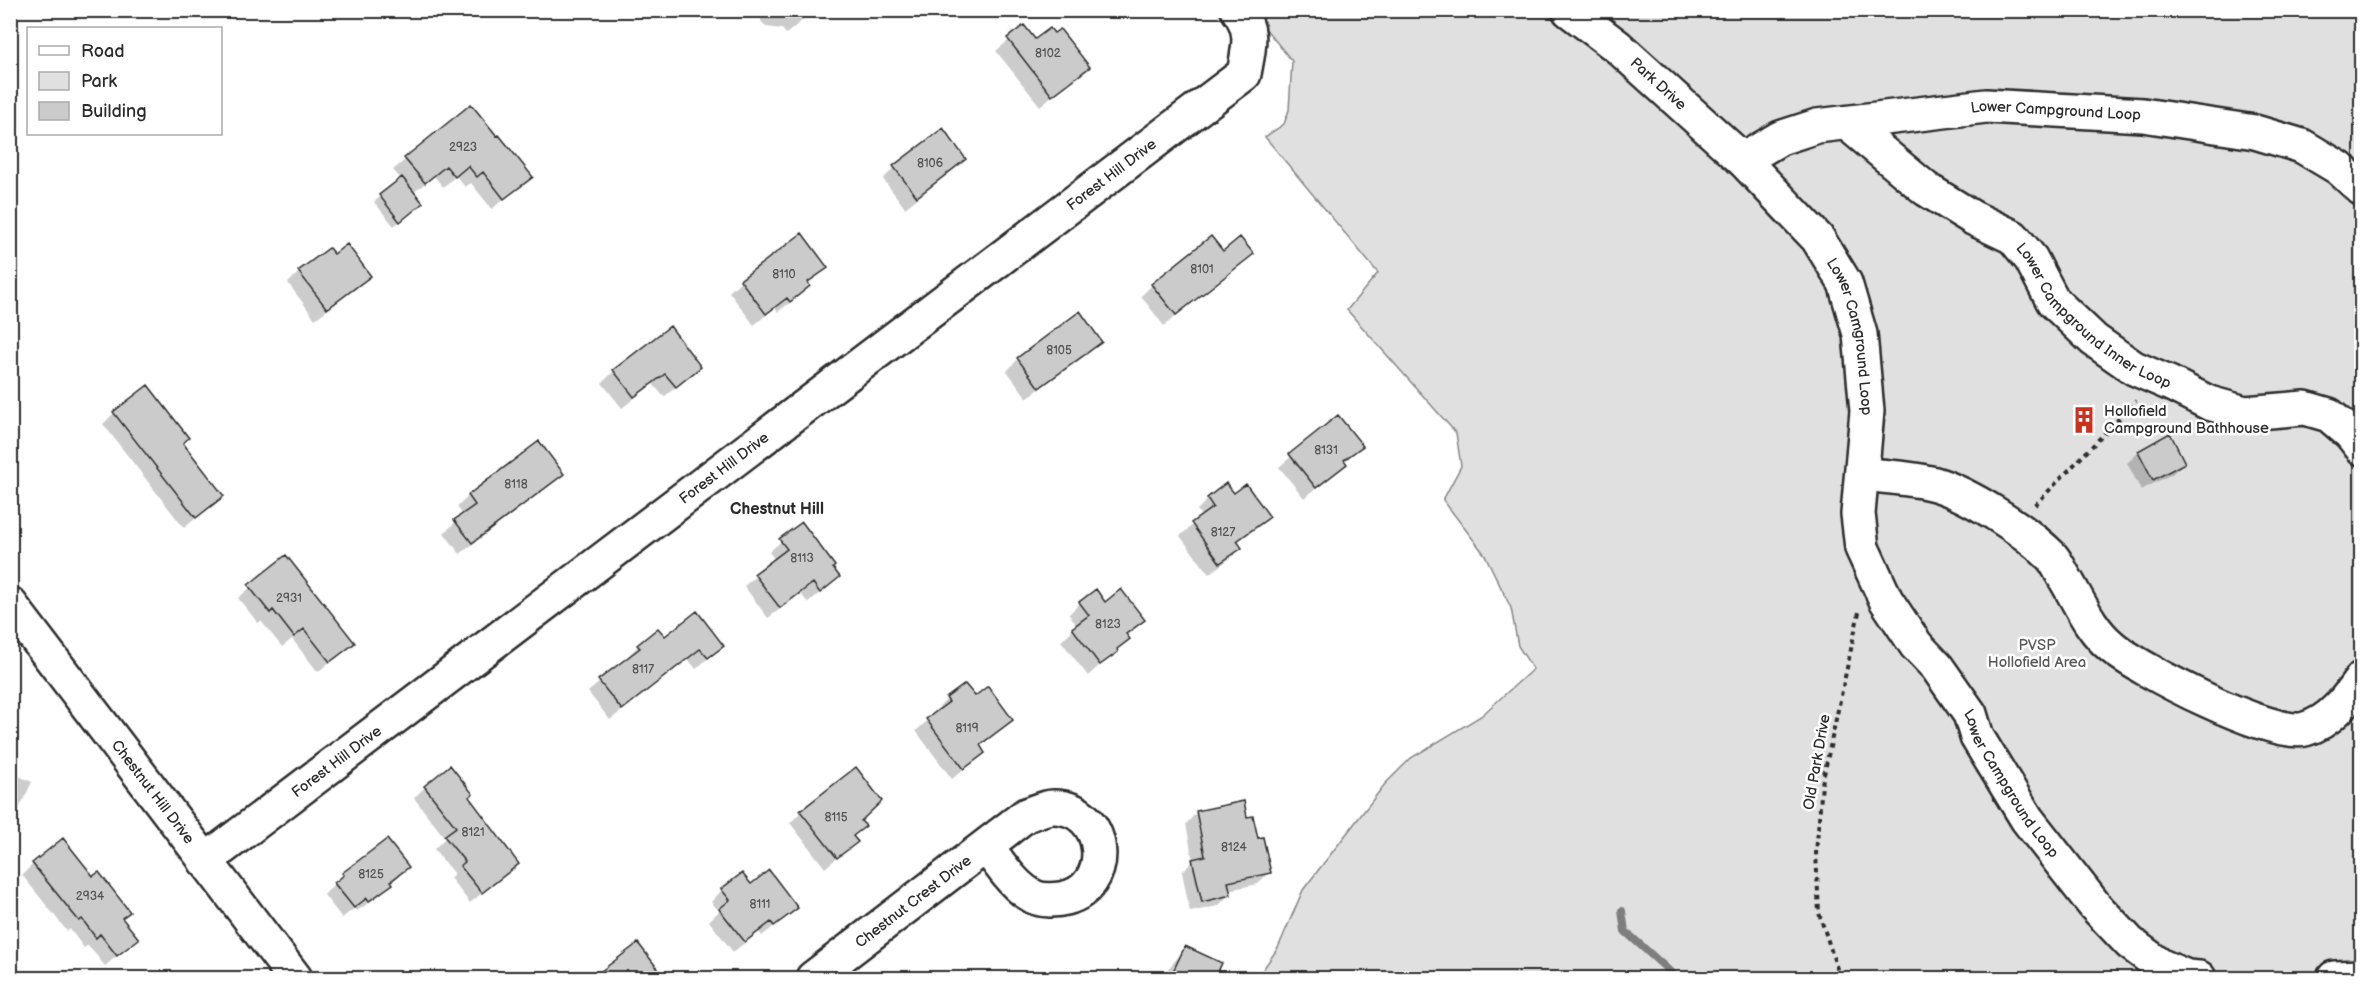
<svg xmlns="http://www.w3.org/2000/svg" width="2372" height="989" font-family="'Balsamiq Sans',sans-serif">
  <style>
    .green { fill: #e0e0e0; stroke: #868686; stroke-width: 1.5 }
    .shadow { fill: #0003 }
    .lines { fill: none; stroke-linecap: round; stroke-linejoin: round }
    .stream { stroke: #7e7e7e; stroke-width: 8 }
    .building { fill: #cbcbcb; stroke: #2b2b2b; stroke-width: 1.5 }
    .minor-casing { stroke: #2b2b2b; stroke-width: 38 }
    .path { stroke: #2b2b2b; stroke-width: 4; stroke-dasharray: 4.5 4.5; stroke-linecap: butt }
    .minor { stroke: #fff; stroke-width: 33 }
    .labels { text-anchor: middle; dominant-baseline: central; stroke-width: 5; stroke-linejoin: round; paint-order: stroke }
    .number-label { font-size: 12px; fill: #535353 }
    .street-label { font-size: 15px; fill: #2b2b2b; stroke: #fff }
    .poi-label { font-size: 15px; fill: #2b2b2b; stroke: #fff; text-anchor: start }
    .park-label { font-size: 15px; fill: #585858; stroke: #fff }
    .neighbourhood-label { font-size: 16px; font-weight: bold; fill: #2b2b2b; stroke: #fff }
  </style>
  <rect width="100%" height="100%" fill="#fff"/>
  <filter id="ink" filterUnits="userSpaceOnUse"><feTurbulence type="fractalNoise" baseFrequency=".0167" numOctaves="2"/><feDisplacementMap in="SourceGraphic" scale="12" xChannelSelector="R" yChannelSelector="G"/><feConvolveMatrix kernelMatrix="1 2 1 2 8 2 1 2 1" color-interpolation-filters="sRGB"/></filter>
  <g filter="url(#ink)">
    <!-- green -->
    <path class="green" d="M1251,11H2361V978H1257L1278,948L1303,890L1385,784L1411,758L1481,716L1533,669L1518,646L1511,608L1485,555L1443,500L1461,466L1456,433L1347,310L1378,273L1265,137L1284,124L1289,110L1292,61Z"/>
    <!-- shadow -->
    <path class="shadow" d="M761,10H815L786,34L782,29L766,27L761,21Z
      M1024,27L1035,42L1088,66L1040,106L996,51Z
      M470,106L531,176L492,209L471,183L465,187L456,176L443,187L434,176L413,193L416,208L394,226L374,202L401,179L393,170Z
      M942,130L964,159L953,170L905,208L883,179L894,168Z
      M802,235L826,267L807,284L808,286L797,297L778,312L775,308L754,325L729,292L741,281Z
      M1222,253L1252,254L1164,326L1141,296L1152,285Z
      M333,257L369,276L358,287L315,319L288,283L299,272Z
      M10,267L16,272L10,278Z
      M1080,314L1100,341L1089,353L1027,398L1007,371L1018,359Z
      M670,328L699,367L664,397L653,384L622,408L602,383L614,371Z
      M114,413L181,443L222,496L184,528L103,424Z
      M1338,417L1361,446L1344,462L1345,464L1334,475L1304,498L1279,467Z
      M2139,452L2184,463L2172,474L2141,490L2127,463Z
      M562,474L550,485L460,554L444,533L463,515L457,507L469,496Z
      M1234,496L1268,516L1236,543L1240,547L1229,559L1209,574L1180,536L1202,517L1197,510L1208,499Z
      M801,524L838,577L808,603L801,594L768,618L744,586L775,560L769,552Z
      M285,558L353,642L318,672L292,639L282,647L261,621L258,623L238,598Z
      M1080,603L1105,604L1143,620L1126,636L1128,639L1088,676L1061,641L1077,626L1069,614Z
      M664,638L722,646L696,669L688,659L610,720L588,692L628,658L627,657L638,646Z
      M964,686L974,698L1011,719L979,747L983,753L952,779L916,731L937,712L936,710L947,699Z
      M10,772L32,782L17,813L10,819Z
      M425,787L467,798L517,864L470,903L450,878L454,874L434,849L445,838L414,798Z
      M801,812L860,821L864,826L852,838L856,842L825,868L790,823Z
      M1197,812L1246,819L1257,840L1269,872L1258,884L1228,890L1229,895L1218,906L1190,912L1182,872L1193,861L1186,824Z
      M387,841L407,867L380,895L357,911L355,908L342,918L324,895L343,874Z
      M33,864L137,939L105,966L88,945L84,948L70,929L67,931L22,875Z
      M722,890L796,908L762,936L759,932L733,952L709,921L719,911L711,902Z
      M638,945L663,978H594Z
      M1186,948L1221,964L1214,978H1160Z"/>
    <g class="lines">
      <!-- stream -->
      <path class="stream" d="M1622,911L1625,931L1677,978"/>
    </g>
    <!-- building -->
    <path class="building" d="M1024,25L1035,39L1050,28L1054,33L1060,29L1090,67L1052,96L1007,38Z
      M471,104L497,136L499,135L533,177L504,199L483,172L477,177L468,166L455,177L446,166L425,183L404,158Z
      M943,128L966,159L917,197L893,166Z
      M402,177L423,203L400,222L379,195Z
      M802,233L828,268L808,282L810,286L790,302L787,298L766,314L740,280Z
      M1211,236L1223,251L1240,237L1254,254L1176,315L1151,284Z
      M347,244L371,276L327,309L298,271L329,248L334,254Z
      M1080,311L1102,342L1039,388L1017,358Z
      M670,326L701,367L676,387L665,374L634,397L613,370Z
      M148,385L189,438L183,443L224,496L196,518L113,412Z
      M1338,415L1363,446L1344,460L1347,464L1316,488L1289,454Z
      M2170,433L2185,463L2153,480L2138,451Z
      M539,441L564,474L472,543L454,520L475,505L468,495Z
      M1226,483L1234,493L1246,484L1270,517L1237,541L1242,548L1220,563L1191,523L1213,507L1207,498Z
      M802,522L835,566L833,568L840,577L820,593L813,583L780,608L754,574L787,549L779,539Z
      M286,555L355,643L330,662L304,629L294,637L273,610L270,613L248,585Z
      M1096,589L1105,602L1121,589L1145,620L1126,634L1130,639L1117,649L1118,652L1100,665L1072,628L1089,615L1079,602Z
      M697,611L724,646L708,658L700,649L622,710L598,680L640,648L637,645L658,628L665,636Z
      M965,684L975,696L988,686L1013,720L980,745L985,753L964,769L926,719L949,702L946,698Z
      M450,765L473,794L469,797L519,864L482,893L460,866L465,862L444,836L456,827L424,786Z
      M856,767L882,801L861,821L866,826L853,836L858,842L837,858L800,811Z
      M1244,801L1247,817L1253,816L1258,838L1263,837L1271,873L1228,882L1231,895L1202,902L1192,859L1205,856L1196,811Z
      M63,838L93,876L99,872L130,912L122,918L139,939L117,956L100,934L96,938L82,919L79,921L32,863Z
      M387,839L409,867L391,881L393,884L369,901L367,898L354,908L334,883L344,875L342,873Z
      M769,870L798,908L774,926L771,922L745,942L719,909L730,900L721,889L742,873L751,884Z
      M638,943L665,978H592Z
      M1185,946L1222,963L1215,978H1170Z"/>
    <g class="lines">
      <defs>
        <g id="minor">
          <path id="s1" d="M1569,10L1618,47L1743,160L1818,239L1845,283L1860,334L1867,411L1858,514L1862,548L1886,600L1916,645L1937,667L1970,714L1977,737L2027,819L2095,906L2130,943L2161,966L2187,977L2199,978"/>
          <path id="s2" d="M1847,123L1926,189L1973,218L2013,237L2031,259L2053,301L2094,340L2134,368L2171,384L2209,403L2245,413L2305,408L2329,415L2350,433L2362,448"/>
          <path id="s3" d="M1743,160L1780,138L1817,126L1986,106L2143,115L2255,132L2302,146L2339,168L2362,189"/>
          <path d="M1863,474C1886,477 1912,478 1935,484C1969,494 2025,530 2051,556C2056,561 2059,568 2063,575C2078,599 2089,628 2111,646C2137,669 2274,739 2305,729C2331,722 2347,699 2362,678"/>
          <path id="s4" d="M10,604L295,978"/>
          <path id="s5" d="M205,861L1244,74C1248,50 1255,32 1238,10"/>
          <path id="s6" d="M813,978L1026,815C1034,813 1044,807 1053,807C1108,806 1117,890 1061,899C1052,900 1043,901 1034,897C1014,887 1000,864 987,847"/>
          <path d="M2334,978L2362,977"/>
        </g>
      </defs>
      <!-- minor casing -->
      <use href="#minor" class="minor-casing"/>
      <!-- path -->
      <path class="path" d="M2035,505L2136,401
        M1840,978L1819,913L1816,853L1822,784L1859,612"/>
      <!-- minor -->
      <use href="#minor" class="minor"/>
    </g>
  </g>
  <!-- icons -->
  <defs>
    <symbol id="building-bare" viewBox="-9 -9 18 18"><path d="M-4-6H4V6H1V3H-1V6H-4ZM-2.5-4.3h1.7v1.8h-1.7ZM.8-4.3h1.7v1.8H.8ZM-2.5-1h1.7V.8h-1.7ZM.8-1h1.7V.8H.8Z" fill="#c8321e" stroke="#fff" stroke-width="2.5" paint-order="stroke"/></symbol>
  </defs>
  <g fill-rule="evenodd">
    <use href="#building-bare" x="2065" y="401" width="38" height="38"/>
  </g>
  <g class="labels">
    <!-- number labels -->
    <g class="number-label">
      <text x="1048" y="53">8102</text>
      <text x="463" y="147">2923</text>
      <text x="930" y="163">8106</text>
      <text x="1202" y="269">8101</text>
      <text x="784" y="274">8110</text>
      <text x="1059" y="350">8105</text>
      <text x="1326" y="450">8131</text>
      <text x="516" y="484">8118</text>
      <text x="1223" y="532">8127</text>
      <text x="802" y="558">8113</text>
      <text x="289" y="598">2931</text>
      <text x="1108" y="624">8123</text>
      <text x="643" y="669">8117</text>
      <text x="967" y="728">8119</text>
      <text x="836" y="817">8115</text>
      <text x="473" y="832">8121</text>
      <text x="1234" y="847">8124</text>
      <text x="371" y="874">8125</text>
      <text x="90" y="896">2934</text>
      <text x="760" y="904">8111</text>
    </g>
    <!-- street labels -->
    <g class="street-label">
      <text stroke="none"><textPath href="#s1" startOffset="116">Park Drive</textPath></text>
      <text stroke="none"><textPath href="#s3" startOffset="322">Lower Campground Loop</textPath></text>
      <text stroke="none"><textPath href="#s5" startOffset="1137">Forest Hill Drive</textPath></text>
      <text stroke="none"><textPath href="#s2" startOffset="318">Lower Campground Inner Loop</textPath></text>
      <text stroke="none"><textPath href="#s1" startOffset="444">Lower Camground Loop</textPath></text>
      <text stroke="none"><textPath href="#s5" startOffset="651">Forest Hill Drive</textPath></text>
      <text stroke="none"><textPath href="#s5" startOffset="165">Forest Hill Drive</textPath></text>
      <text transform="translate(1817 762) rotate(-80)">Old Park Drive</text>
      <text stroke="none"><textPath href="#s1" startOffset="939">Lower Campground Loop</textPath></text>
      <text stroke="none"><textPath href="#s4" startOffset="236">Chestnut Hill Drive</textPath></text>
      <text stroke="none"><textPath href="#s6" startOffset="126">Chestnut Crest Drive</textPath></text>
    </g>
    <!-- poi labels -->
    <g class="poi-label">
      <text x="2104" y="411">Hollofield<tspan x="2104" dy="17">Campground Bathhouse</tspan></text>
    </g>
    <!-- park labels -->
    <g class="park-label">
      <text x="2037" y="645">PVSP<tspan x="2037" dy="17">Hollofield Area</tspan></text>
    </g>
    <!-- neighbourhood labels -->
    <g class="neighbourhood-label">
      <text x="777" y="509">Chestnut Hill</text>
    </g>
  </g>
  <!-- margin -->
  <rect width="2372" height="989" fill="none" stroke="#fff" stroke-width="36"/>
  <rect x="18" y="18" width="2336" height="953" fill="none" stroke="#2b2b2b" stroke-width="2" filter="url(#ink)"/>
  <!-- legend -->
  <rect x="27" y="27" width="195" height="108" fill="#ffffff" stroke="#aaaaaa" stroke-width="1.5"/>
  <rect x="39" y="46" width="30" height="9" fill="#ffffff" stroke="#aaaaaa" stroke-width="1.5"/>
  <text x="81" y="57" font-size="18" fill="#2b2b2b">Road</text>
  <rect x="39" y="72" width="30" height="18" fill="#e0e0e0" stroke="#aaaaaa" stroke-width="1.5"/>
  <text x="81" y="87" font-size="18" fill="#2b2b2b">Park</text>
  <rect x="39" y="102" width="30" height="18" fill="#cbcbcb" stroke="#aaaaaa" stroke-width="1.5"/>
  <text x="81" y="117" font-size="18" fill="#2b2b2b">Building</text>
</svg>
